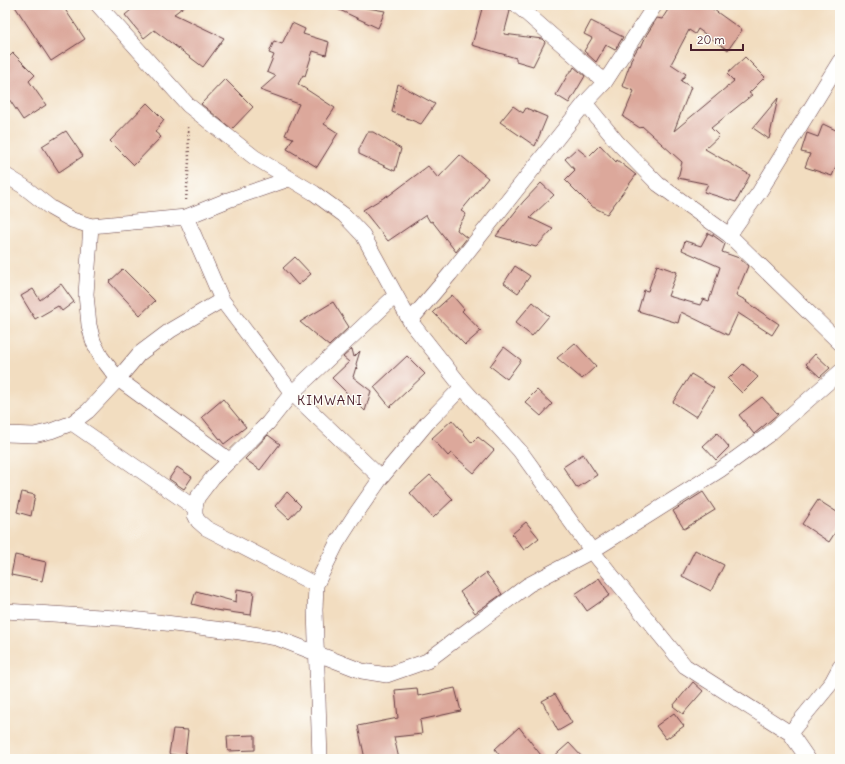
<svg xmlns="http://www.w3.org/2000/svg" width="845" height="764" font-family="Delius,sans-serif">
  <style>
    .building { fill: #dca89b }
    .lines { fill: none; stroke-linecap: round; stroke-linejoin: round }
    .street-casing { stroke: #633c41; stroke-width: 16 }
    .path { stroke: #633c41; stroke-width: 2.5; stroke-dasharray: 1 3; stroke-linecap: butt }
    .street { stroke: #fff; stroke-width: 15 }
    .labels { text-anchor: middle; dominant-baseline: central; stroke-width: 3; stroke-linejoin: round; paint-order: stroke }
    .quarter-label { font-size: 13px; letter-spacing: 1px; fill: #4a1f2b; stroke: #fdfcf7 }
  </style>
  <rect width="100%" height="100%" fill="#fdfcf7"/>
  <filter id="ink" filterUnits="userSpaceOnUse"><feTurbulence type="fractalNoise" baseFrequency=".025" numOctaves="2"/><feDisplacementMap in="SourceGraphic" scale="8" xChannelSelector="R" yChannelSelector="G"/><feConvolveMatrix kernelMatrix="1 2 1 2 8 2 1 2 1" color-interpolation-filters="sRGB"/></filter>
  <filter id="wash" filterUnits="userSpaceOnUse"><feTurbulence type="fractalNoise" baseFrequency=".012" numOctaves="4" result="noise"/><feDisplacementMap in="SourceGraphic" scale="16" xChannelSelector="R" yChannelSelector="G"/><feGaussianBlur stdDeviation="0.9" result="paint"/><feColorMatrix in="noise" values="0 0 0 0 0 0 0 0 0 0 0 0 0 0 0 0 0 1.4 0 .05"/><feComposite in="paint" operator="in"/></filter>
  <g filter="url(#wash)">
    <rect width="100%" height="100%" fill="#f2ddc0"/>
    <g id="blocks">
      <!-- building -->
      <path class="building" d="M14,5H62L85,39L51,61Z
        M137,5H186L174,14L224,38L203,67L154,30L144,38L125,15Z
        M332,5H350L385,11L378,28L331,6Z
        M483,5H508L510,11L504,34L542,39L545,42L533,66L516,61V58L472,45Z
        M671,5H707L742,30L728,50L698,29L695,34L689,30L671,64L686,74L681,81L691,87L674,131L734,81L727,74L745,57L765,77L749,93L752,95L711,128L719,136L705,149L750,175L736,202L704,192L708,184L678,178L682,162L642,126L640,128L623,117L634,91L622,86L631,61H630L639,46L641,47L647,34L657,18L662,19Z
        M591,21L623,37L615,50L606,45L596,62L584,51L592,38L584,34Z
        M292,23L305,29L303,34L329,42L326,55L313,51L305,76L303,75L298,84L335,108L324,124L338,133L317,167L287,149L293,138L285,135L299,104L260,90L276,76L267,72L274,55L269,53L274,41L282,44Z
        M13,53L35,75L29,81L46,105L23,120L5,93V61Z
        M574,67L585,76L569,103L556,95L570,71H572Z
        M225,79L253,107L232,129L201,104Z
        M398,84L435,104L421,124L392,112Z
        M778,98L769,139L753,128Z
        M147,103L164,120L155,132L161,137L134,165L110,141Z
        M513,106L523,113L526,108L547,117L535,146L500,122Z
        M823,124L840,132V157L832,176L805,167L810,154L801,152L807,133L818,137Z
        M66,131L83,156L59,172L42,146Z
        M368,132H373L401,149L395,171L359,154V149Z
        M600,145L616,162L617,160L636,175L607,214L591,206L565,180L575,170L565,159L577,148L588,157Z
        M460,155L488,178L461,211L466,214L458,227L457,230L467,238L456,252L432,221L430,222L426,215L388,241L363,210L388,195L387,197L428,166L438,178Z
        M541,183L554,195L530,218L553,229L536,247L496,236L523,202Z
        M708,233L714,236L725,244L722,252L739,258L748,266L736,295L747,301L746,302L779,324L772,335L738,313L728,335L681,312L678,323L638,311L644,290L648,291L657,265L677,272L668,296L700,305L703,299L709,301L720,267L682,250L685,241L701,246Z
        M295,257L311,274L298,285L283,268Z
        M515,266L530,276L518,293L504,283Z
        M123,269L155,301L140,315L109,282Z
        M61,284L74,302L62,311L58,306L35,319L21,296L33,289L40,300Z
        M452,295L464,309L462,311L481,331L465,345L433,312Z
        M333,302L349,327L329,346L300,322Z
        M533,302L549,316L532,336L515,323Z
        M575,343L596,366L582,379L557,358Z
        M504,347L521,360L507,379L490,366Z
        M352,349L354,357L360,351L356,364L358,369L356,367L353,377L371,391L365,411L332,378L349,362L343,357Z
        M815,354L830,368L820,377L806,364Z
        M407,356L425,374L390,407L374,387Z
        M743,364L758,377L742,393L728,379Z
        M691,374L714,388L696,417L673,402Z
        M537,390L552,404L541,416L525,402Z
        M762,397L778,414L754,434L739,415Z
        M223,399L246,427L224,444L202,417Z
        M452,420L472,443L478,437L494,450L474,473L451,453L448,456L432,438Z
        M717,433L729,447L716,460L703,446Z
        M268,435L280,444L260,470L245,459Z
        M583,454L597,475L577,488L563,467Z
        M177,467L192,477L184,489L169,479Z
        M430,475L453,499L433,518L410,493Z
        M22,492L35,495L31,516L17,512Z
        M287,492L301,506L289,519L275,506Z
        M703,492L715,510L684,529L673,511Z
        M818,500L840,514V525L829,542L802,524Z
        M526,522L539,538L524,550L512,534Z
        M695,550L724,565L711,591L682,576Z
        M15,555L46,562L42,581L11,575Z
        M486,573L502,594L475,613L460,592Z
        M599,578L610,595L587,611L575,594Z
        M237,589L254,592L251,615L215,610L192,604L196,591L236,602Z
        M693,682L703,691L683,714L673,706Z
        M417,688L418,696L455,688L461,711L420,720L422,734L394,737L399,759H365L358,726L398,718L395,690Z
        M555,694L572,723L558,731L542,701Z
        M674,713L684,726L666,739L656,726Z
        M519,727L544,759H502L495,749Z
        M173,729L188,730L185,757L169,754Z
        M255,735V750L228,751L227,736Z
        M569,743L584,759H551Z"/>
    </g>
  </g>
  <g filter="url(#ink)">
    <use href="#blocks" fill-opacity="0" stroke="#633c41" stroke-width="1"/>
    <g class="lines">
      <defs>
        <path id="street" d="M98,5L188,105L254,157L314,193L344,215L363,235L410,321L462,387L520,451L592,551L685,666L790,733L808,759
          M517,5L605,82
          M585,103L617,142L658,184L729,235L840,343
          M5,175L23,186L51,208L72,220L91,226L186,217L228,200L289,179
          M186,217L222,300L292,393L381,478
          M91,226L86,294L89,325L93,341L101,357L118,379L229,460
          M729,235L760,191L840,61
          M410,321L450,274L585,103L605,82L655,5
          M72,423L195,508
          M5,434L34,435L51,431L72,423L88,411L118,379L139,354L171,330L222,300
          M316,585L206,528L198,521L195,515V508L197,498L213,477L268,423L292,393L395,296
          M5,611L132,619L240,632L277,638L362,671L387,675L427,661L528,585L592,551L720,470L768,435L840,372
          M790,733L832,682L840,667
          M320,759L315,610L316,585L337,543L353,518L381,478L427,423L462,387"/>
      </defs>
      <!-- street casing -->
      <use href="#street" class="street-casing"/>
      <!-- path -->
      <path class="path" d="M186,200L189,161L188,125"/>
      <!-- street -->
      <use href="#street" class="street"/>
    </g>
  </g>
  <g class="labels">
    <!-- quarter labels -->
    <g class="quarter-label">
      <text x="330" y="400">KIMWANI</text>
    </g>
  </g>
  <!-- margin -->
  <rect width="845" height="764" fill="none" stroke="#fdfcf7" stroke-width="20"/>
  <!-- scale -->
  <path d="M691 44v6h52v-6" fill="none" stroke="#4a1f2b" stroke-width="2"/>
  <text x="697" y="44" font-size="12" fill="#4a1f2b" stroke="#fdfcf7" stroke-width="3" paint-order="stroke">20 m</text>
</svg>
